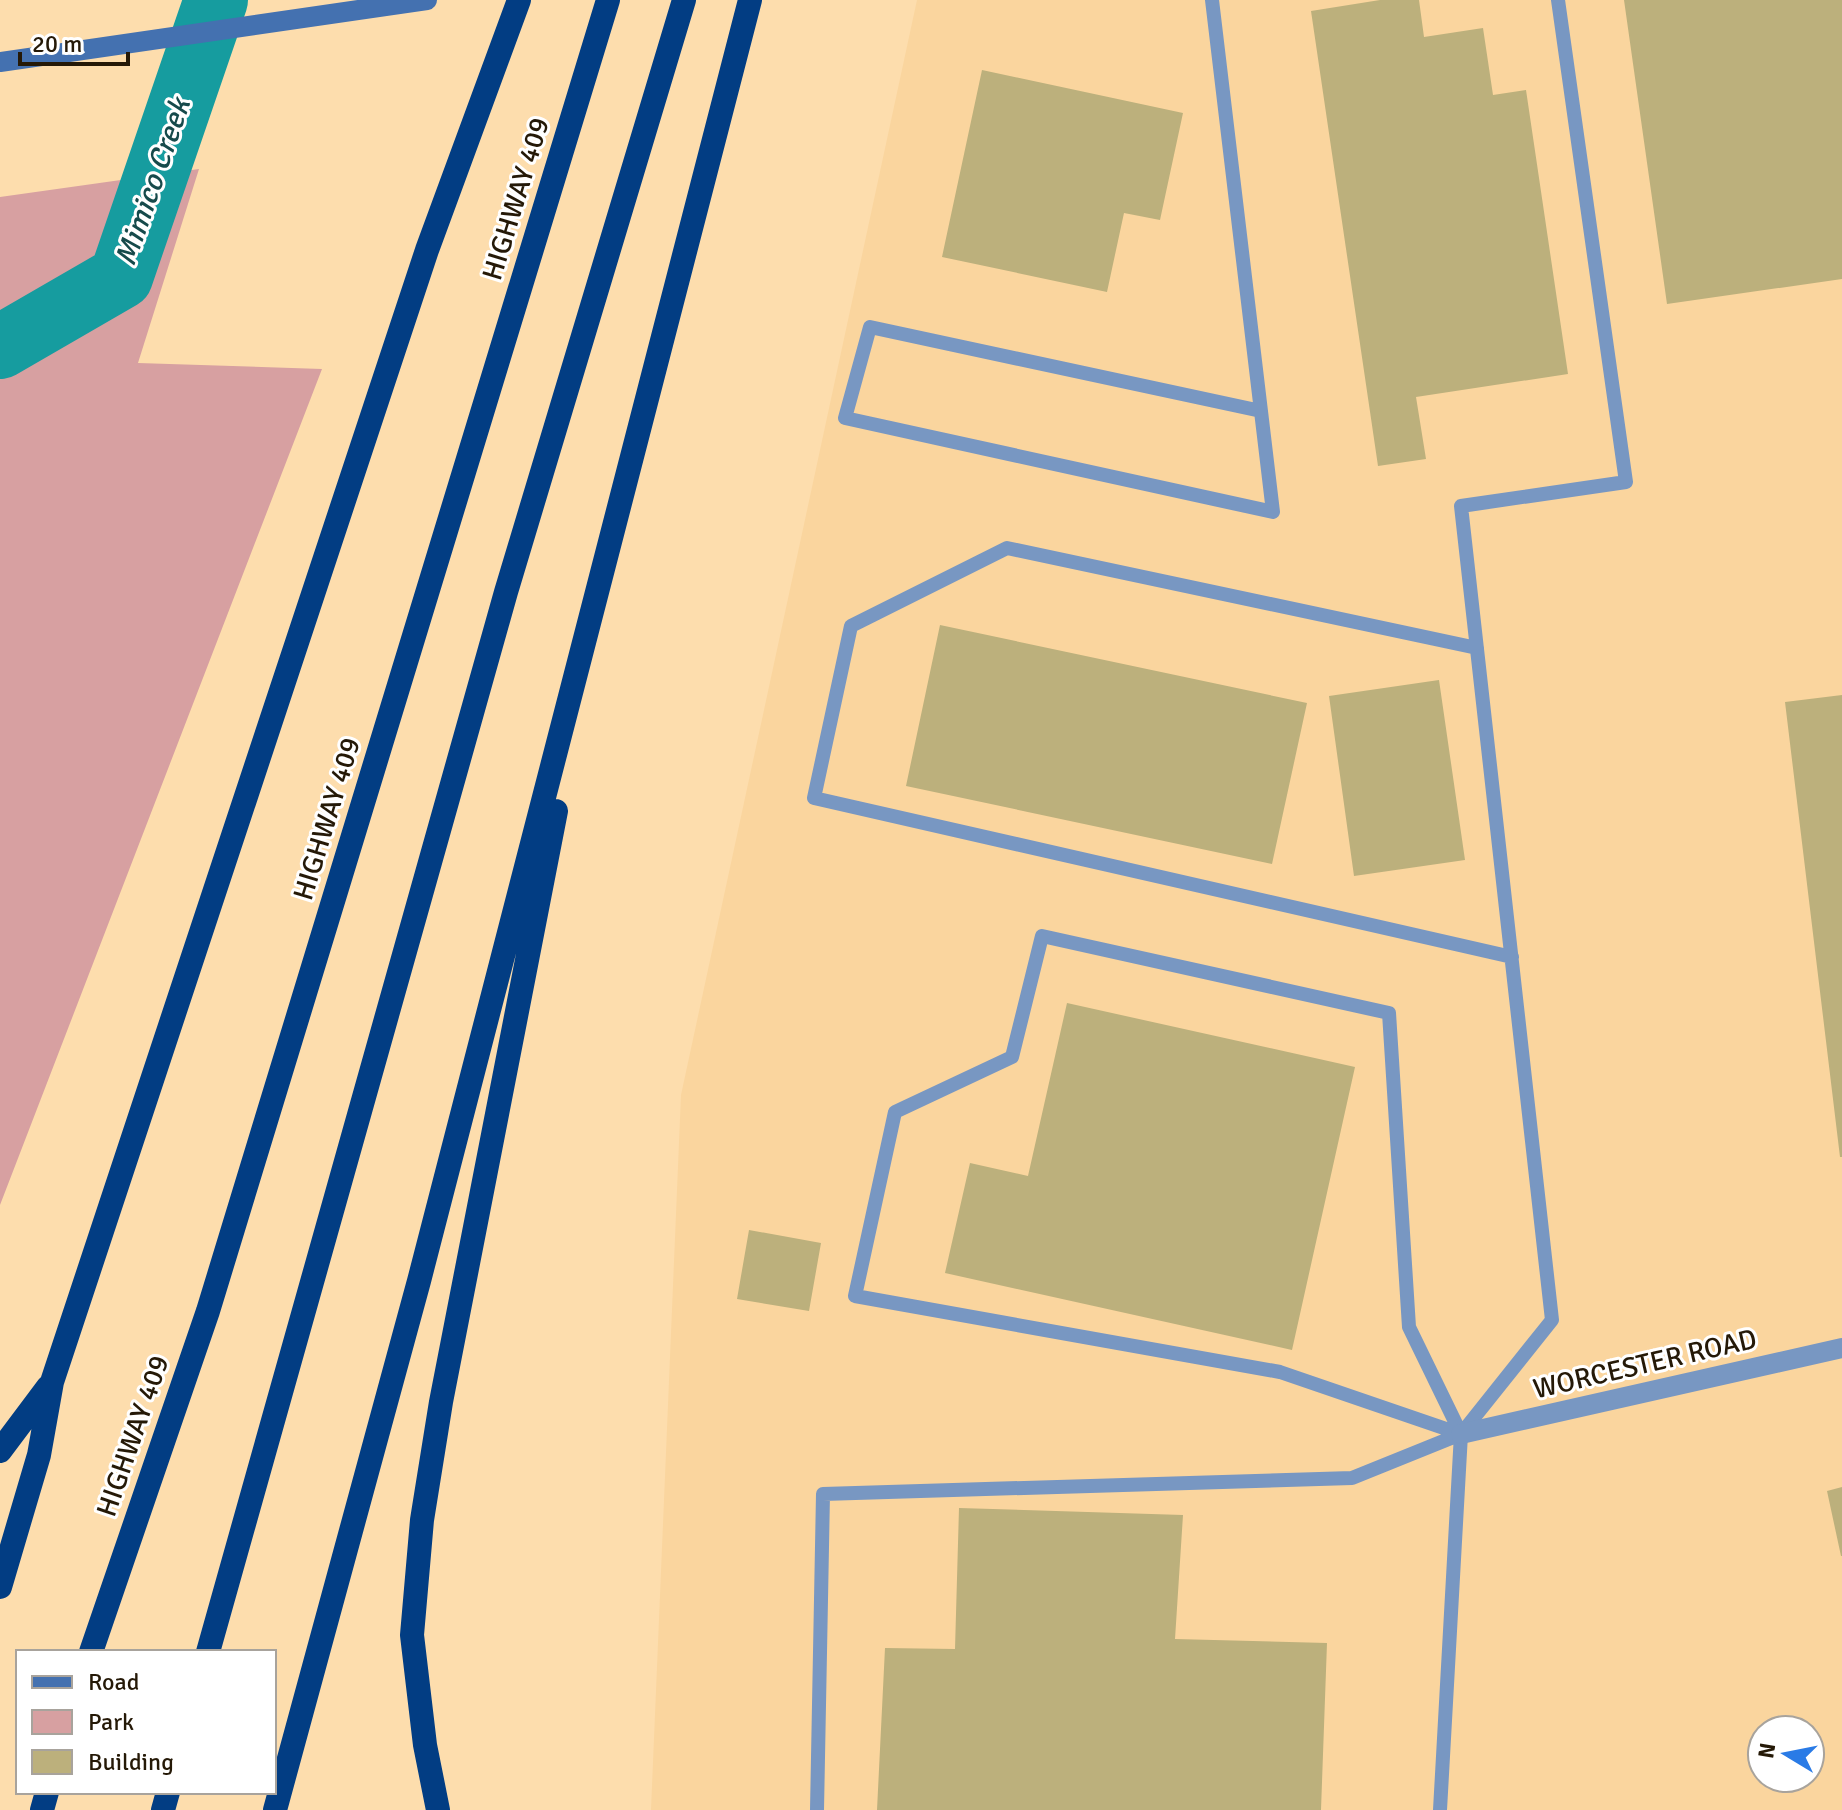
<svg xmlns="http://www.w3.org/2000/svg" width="1842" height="1810" font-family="Signika,sans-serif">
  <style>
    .built { fill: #fad59e; fill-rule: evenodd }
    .green { fill: #d7a0a1 }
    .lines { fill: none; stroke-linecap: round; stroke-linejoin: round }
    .river { stroke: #169c9f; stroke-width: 64 }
    .building { fill: #bcb07c }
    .lane { stroke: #7897c2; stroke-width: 14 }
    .street { stroke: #7897c2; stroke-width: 20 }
    .secondary { stroke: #4471b0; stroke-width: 20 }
    .highway { stroke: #023d83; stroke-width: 24 }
    .labels { text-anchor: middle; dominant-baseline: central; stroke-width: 6; stroke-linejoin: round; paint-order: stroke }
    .street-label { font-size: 28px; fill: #251907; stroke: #fff }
    .water-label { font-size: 30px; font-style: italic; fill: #164a4b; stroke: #fff }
  </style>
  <rect width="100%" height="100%" fill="#fdddad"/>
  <!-- built -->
  <path class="built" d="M917,0H1842V1810H651L681,1095ZM1762,1730H1810V1778H1762Z"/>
  <!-- green -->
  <path class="green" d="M199,169L138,363L322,369L0,1205V197Z"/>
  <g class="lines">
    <!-- river -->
    <path class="river" d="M0,347L121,277L216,0"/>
  </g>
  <!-- building -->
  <path class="building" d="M1380,0H1419L1424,37L1483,28L1493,95L1526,90L1568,374L1416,397L1426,459L1378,466L1311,11Z
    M1624,0H1842V279L1667,304Z
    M982,70L1183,113L1160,220L1124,213L1107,292L942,257Z
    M940,625L1307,703L1272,864L906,786Z
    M1439,680L1465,860L1354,876L1329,696Z
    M1842,695V1157H1840L1785,702Z
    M1067,1003L1355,1067L1292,1350L945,1273L970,1163L1028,1176Z
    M749,1230L821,1243L809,1311L737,1299Z
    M1842,1487V1556H1841L1827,1491Z
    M959,1508L1183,1515L1175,1639L1327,1643L1321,1810H877L885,1648L955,1649Z"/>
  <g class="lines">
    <!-- lane -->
    <path class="lane" d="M1212,0L1273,512L845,418L870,327L1261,411
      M1477,648L1007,548L851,626L814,798L1512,957
      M817,1810L823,1494L1352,1478L1461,1434L1552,1320L1461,506L1626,482L1558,0
      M1440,1810L1461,1434L1409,1327L1389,1013L1042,936L1012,1057L895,1112L855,1296L1280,1372L1461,1434"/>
    <!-- street -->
    <path class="street" d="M1461,1434L1842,1348"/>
    <!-- secondary -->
    <path class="secondary" d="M0,62L427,0"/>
    <!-- highway -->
    <path class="highway" d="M0,1451L48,1387
      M0,1587L39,1455L52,1382L427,250L519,0
      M91,1652L208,1311L608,0
      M208,1652L506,592L684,0
      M42,1810L47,1792
      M163,1810L168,1792
      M275,1810L419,1281L750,0
      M438,1810L425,1745L412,1635L422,1520L441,1402L556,811"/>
  </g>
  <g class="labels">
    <!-- street labels -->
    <g class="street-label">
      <text transform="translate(516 199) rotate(-73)">HIGHWAY 409</text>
      <text transform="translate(327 819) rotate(-73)">HIGHWAY 409</text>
      <text transform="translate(1645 1364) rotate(-13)">WORCESTER ROAD</text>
      <text transform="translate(133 1436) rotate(-71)">HIGHWAY 409</text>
    </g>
    <!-- water labels -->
    <g class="water-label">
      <text transform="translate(153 182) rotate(-71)">Mimico Creek</text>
    </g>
  </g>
  <!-- legend -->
  <rect x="16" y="1650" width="260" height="144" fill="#ffffff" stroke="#a8a39c" stroke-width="2"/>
  <rect x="32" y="1676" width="40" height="12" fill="#4471b0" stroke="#a8a39c" stroke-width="2"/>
  <text x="88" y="1690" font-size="24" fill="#251907">Road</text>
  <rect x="32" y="1710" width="40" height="24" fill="#d7a0a1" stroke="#a8a39c" stroke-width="2"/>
  <text x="88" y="1730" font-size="24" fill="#251907">Park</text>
  <rect x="32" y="1750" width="40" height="24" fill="#bcb07c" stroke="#a8a39c" stroke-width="2"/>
  <text x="88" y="1770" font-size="24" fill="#251907">Building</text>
  <!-- north arrow -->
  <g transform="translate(1786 1754) rotate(280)"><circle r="38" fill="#ffffff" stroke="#a8a39c" stroke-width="2"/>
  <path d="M0-6L14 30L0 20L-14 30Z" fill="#2a7be6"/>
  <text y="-12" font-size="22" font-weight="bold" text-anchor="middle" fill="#251907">N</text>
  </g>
  <!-- scale -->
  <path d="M20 52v12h108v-12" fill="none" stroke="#251907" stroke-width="4"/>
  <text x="32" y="52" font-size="24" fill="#251907" stroke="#ffffff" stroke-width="6" paint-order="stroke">20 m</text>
</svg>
